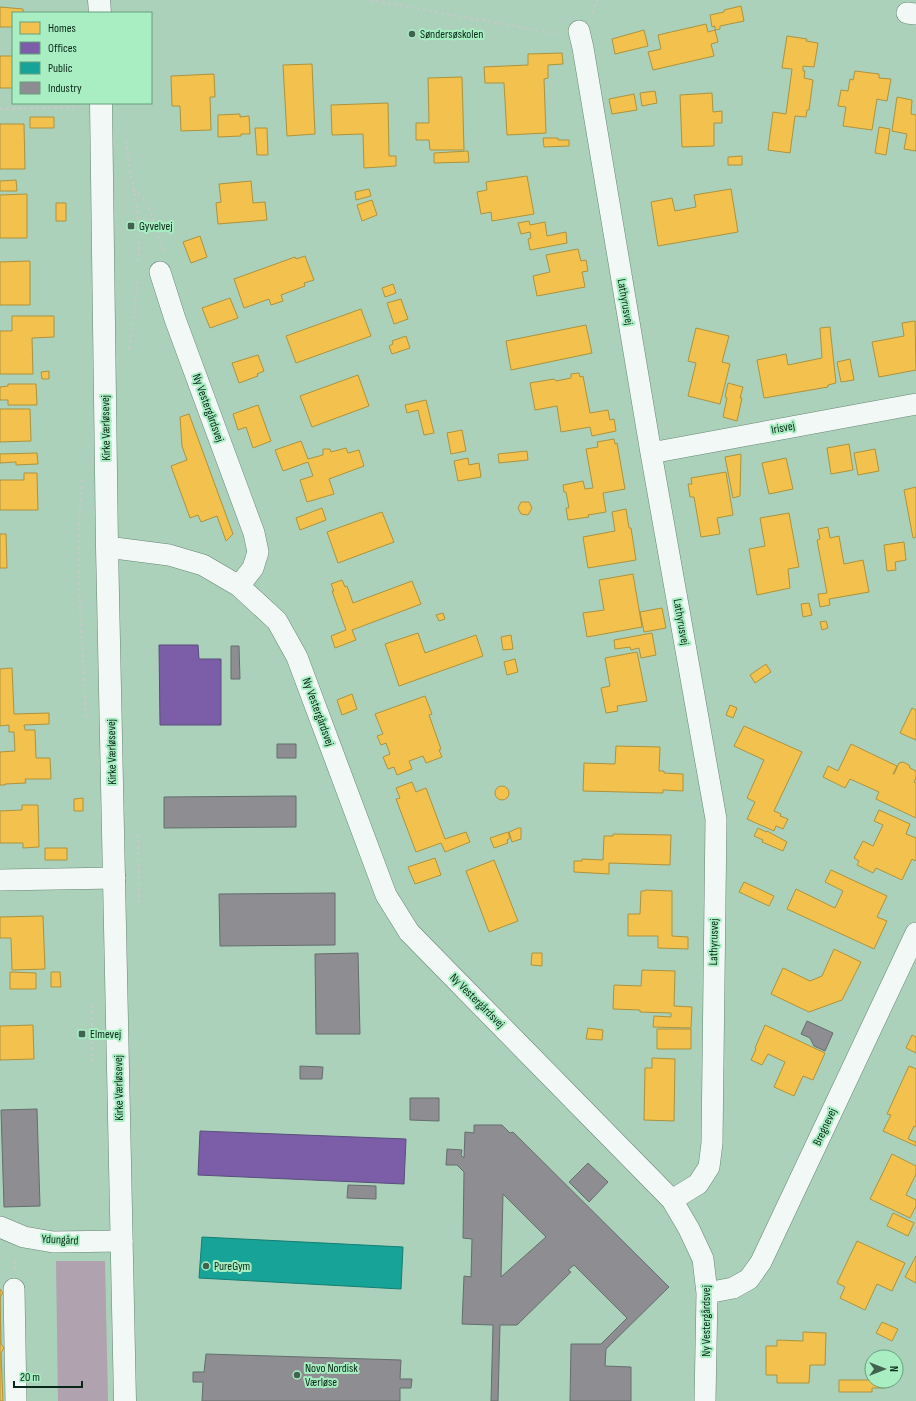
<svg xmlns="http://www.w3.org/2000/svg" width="916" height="1401" font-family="'Sofia Sans Condensed',sans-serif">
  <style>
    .forest { fill: #b0a2ae }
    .homes { fill: #f2c14e; stroke: #ac933e }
    .offices { fill: #7b5ea7; stroke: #594e7c }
    .public { fill: #17a398; stroke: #137e71 }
    .industry { fill: #8d8d92; stroke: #656e6d; fill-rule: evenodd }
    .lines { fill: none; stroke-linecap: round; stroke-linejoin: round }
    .minor-casing { stroke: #668574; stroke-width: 22 }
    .tertiary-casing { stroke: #668574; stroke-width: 23 }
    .path { stroke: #bfcbc4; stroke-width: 2.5; stroke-dasharray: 3 3; stroke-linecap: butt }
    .minor { stroke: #f2f8f5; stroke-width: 21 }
    .tertiary { stroke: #f2f8f5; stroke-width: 22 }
    .poi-dot { fill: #426250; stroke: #a8eec2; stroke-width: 1.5 }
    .labels { text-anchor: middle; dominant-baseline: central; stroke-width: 4; stroke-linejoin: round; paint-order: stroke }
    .poi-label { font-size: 12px; fill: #092717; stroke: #a8eec2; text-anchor: start }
    .street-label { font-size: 12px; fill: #092717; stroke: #a8eec2 }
  </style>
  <rect width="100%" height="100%" fill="#abd1ba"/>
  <!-- forest -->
  <path class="forest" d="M56,1261H105L108,1401H58Z"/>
  <!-- homes -->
  <path class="homes" d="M741,6L744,21L720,26V29L715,30V26L712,27L710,15L724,12V10Z
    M0,7L23,9V13H13V27H0Z
    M706,24L708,32L715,30L718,42L711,44L714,56L653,70L648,52L661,49L658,35Z
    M644,30L648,46L615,54L612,39Z
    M787,36L807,39L806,41L818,43L814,67L803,66V71H805L804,78L813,80L809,110H807L806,117L795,116L790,153L768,150L773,112L786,114L792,69L782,68Z
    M562,53L563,64L548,65V78L544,79L546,133L507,135L504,83H485L484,67L528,65V54Z
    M0,56H13V88H0Z
    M312,64L315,134L287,136L283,65Z
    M855,71L879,74V78L891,79L887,101L877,99L872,130L843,126L846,107L838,106L841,90L848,91L850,79L853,80Z
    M214,74L215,97H210L211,130L181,131L180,106H172L171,76Z
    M462,77L464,150H430L429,140H416V123H429L428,78Z
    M655,91L657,103L642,106L640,93Z
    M712,93L713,112L722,111V123H714V146L682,147L680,95Z
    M634,94L637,110L612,114L609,99Z
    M897,97L912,100L911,114L916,115V151L904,149L907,134L892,131Z
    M388,103L389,156H396V166L364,168L363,134L332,135L331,105Z
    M240,114V117L249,116L250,134H241V136L218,137V115Z
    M30,117H54V128H30Z
    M0,124H24L25,169H0Z
    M879,127L890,129L886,155L875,153Z
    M255,128H267L268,155H257Z
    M543,138H558V140H569V146L544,147Z
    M468,151L469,162L434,163V153Z
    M742,156V165H728V157Z
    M527,176L534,214L492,221L491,212L481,214L477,192L487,190L486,182Z
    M16,180L17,191H0V181Z
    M251,181L253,203L265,202L267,220L218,224L216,203L221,202L219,184Z
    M369,189L371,196L356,200L355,192Z
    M731,189L738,232L658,246L651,202L672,198L675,211L696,207L694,195Z
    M27,194V238H0V195Z
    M372,200L377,215L362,221L357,205Z
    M56,203H66V221H56Z
    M529,221L530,225L545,222L547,236L566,232L567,243L530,250L528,239L531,238L530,232L521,234L518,223Z
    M200,236L207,257L191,263L183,242Z
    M578,249L581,261L586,260L588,271L582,272L585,287L537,296L533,276L550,272L546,255Z
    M305,256L314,280L304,283L305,286L281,295L283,301L271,305L269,299L244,308L234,279L295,257L296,259Z
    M30,261V305H0V262Z
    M393,284L396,293L385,297L382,288Z
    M230,298L238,318L210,328L202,308Z
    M401,299L408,319L394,324L387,303Z
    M361,309L371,336L296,363L286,336Z
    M12,316H54V337L32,338L33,374H0V331H12Z
    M915,321L916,370L879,377L872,342L904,336L902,323Z
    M586,325L592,353L511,370L506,341Z
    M830,327L836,383L828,385V387L764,398L757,360L786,354L788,365L822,358L820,328Z
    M696,328L729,336L722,362L730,364L720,404L688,396L696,363L688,361Z
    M406,336L410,348L392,354L389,346L393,344L392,341Z
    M258,355L264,371L257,374L258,376L239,383L232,363Z
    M850,359L854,380L841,382L837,362Z
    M49,371V379H42L41,372Z
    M579,373L580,377L583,376L590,413L608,410L610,420L614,419L616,431L592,436L590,427L561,432L557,406L535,410L530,383L554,379L556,381L571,378V374Z
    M358,375L369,406L312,427L300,396Z
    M728,383L743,387L740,398H742L737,421L723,417L727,398L725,397Z
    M8,384H36L37,405H8V400H0V387L8,386Z
    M426,400L434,433L424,435L418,410L407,413L405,405Z
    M258,405L271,441L253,448L246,427L238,430L233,414Z
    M0,409H30L31,441L0,442Z
    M189,414L233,534L226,541L217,516L201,522L198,515L190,518L171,466L187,460L182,446L180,417Z
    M462,430L466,451L451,454L447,433Z
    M614,439L615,444L617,443L625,489L603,493L606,512L588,515L589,517L568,520L566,508H569L566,492H564L563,485L583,481L585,489L593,488L586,449L598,447L597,442Z
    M301,441L308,459L323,455V449H330L331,452L346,448L348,453L359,450L364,466L329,479L334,494L307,502L300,480L313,476L308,462L283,471L275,450Z
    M849,444L853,470L831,474L827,448Z
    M875,449L879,471L858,475L854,453Z
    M527,451L528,460L499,463L498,454Z
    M37,453L38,464L16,465V462L0,463V454Z
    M741,454L740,496L733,498L725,457Z
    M468,458L469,465L479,463L481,477L458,481L454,461Z
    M786,458L793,489L769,494L762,463Z
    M726,472L733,515L717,518L720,534L701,537L694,497H690L688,484H692L691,478Z
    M24,473H37L38,510H0V480H24Z
    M916,487V537L913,538L904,490Z
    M521,502H529L532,508L528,515L521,514L518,508Z
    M322,508L326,520L300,530L296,518Z
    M626,509L629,528H631L636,560L588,568L583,537L615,531L612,512Z
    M382,512L394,542L338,563L327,532Z
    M789,513L799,567L788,569L790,588L757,595L749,549L765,546L760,518Z
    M828,527L830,538L839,536L844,564L863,560L869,592L829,599L830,605L820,607L818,594L827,593L817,540L820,539L818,529Z
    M0,534H6L7,568H0Z
    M904,542L906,560L895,562L896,570L887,571L884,545Z
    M633,574L642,627L587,637L583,613L604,610L599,580Z
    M342,580L345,587L347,586L353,603L412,581L421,604L352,630L356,640L335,648L331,636L346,630L332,591H334L331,584Z
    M809,603L812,615L803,617L801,604Z
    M662,608L666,628L644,632L640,612Z
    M443,613L445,619L439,621L436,615Z
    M826,621L828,628L822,630L820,622Z
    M418,633L425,653L476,635L483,656L399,686L385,644Z
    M652,633L656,655L641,658L639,648L631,650L630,647L615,649L614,640Z
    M511,635L513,649L503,650L501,637Z
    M637,652L647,701L617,706L618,711L606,713L601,688L610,686L605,658Z
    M515,659L518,672L507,675L504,662Z
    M766,664L771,672L755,683L750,675Z
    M12,668L14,714L49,713V724L24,725L25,730H35L36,758H50L51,779H25L26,783L5,784V785H0V752L15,751L14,732H9V725L0,726V669Z
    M352,694L357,709L342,715L337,700Z
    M425,696L432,714L429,715L441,749L439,750L442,757L426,763L423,756L409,761L412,769L397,775L394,767L388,769L383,757L390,754L386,743L381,745L377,736L383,734L375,714Z
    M730,705L737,708L733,718L726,715Z
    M912,708L916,710V740L900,733Z
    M744,726L802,752L774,811L781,814L780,816L788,819L783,829L776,826L774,831L747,819L755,802L747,798L764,760L734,746Z
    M851,744L897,766L893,774H894L899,763L903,762L909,765L910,768L916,771V778L914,782L916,783V818L876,799L879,792L850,779L845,788L823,777L828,766L838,771Z
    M616,746L660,747L659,771H664V773L683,774V791L663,790V793L583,791L584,763L615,764Z
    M412,782L416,792L426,788L445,839L466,832L470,842L445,852L441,843L416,852L396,799L400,798L396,788Z
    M495 793a7 7 0 1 1 14 0a7 7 0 1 1-14 0Z
    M83,798V811H74V799Z
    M22,805H38L39,847L23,848V843H0V811L22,810Z
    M879,810L910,824L906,834L916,838V859L915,861L912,859L902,880L876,868L873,873L857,865L859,861L854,858L863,841L873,846L883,825L874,821Z
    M518,828H521V839L512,842L509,832Z
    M758,828L766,832L767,831L787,842L783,851L762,842L763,840L754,836Z
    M508,832L510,838L507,840L508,843L494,848L490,838Z
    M613,834L671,835L670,865L609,863V874L574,872V861H582V859L603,860L604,836H613Z
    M45,848H67V860H45Z
    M435,858L441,875L415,884L408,867Z
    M494,860L518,921L489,932L466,871Z
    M831,870L887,896L877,917L887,921L874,949L787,909L796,889L835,908L843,891L825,882Z
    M744,882L774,896L769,906L739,892Z
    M645,890L672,891V936L688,937V949L658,948V936H628V914H640L641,891H645Z
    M43,916L45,969L12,970L11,938H0V917Z
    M834,949L861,962L842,1000L809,1012L771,994L783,968L810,981L822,976Z
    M532,953H542V966L531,965Z
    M642,970L675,971L674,1006L692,1007L691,1028L653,1027L654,1016L671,1017V1013L640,1012V1010L613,1009L614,985L641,986Z
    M10,972L36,973V989H10Z
    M51,972H60L61,987H51Z
    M33,1025L34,1059L0,1060V1026Z
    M765,1025L825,1053L813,1080L803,1076L794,1096L774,1087L785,1062L768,1054L762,1065L751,1060L756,1049L755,1048Z
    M588,1028L603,1030L602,1040L586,1039Z
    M657,1029H691V1049H657Z
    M912,1035L916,1037V1053L906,1048Z
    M652,1058L675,1059L674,1121L644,1120L645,1068H652Z
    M909,1066L916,1069V1127L914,1126L908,1139L916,1142V1146L883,1131L891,1115L887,1114Z
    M892,1154L916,1166V1174L906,1195L916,1200V1206L910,1218L870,1199Z
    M893,1213L914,1223L908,1236L887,1226Z
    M857,1241L905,1263L892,1291L877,1284L865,1310L840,1298L845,1287L837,1283Z
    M916,1256V1283L905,1277Z
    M0,1289L3,1293L0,1297L1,1344L4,1348L1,1353L3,1401H0Z
    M882,1322L898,1329L892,1341L876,1333Z
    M803,1332L826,1333L825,1365H810L809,1383H777V1375H766V1346H777V1340L803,1341Z
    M871,1379L872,1381H885V1388H872V1392H839V1380H872Z"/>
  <!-- offices -->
  <path class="offices" d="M159,645H198L199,659H221V725H160Z
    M200,1131L406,1139L404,1184L198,1175Z"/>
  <!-- public -->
  <path class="public" d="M202,1237L403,1247L401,1289L199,1278Z"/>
  <!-- industry -->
  <path class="industry" d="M231,646H239L240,679H231Z
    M277,744H296V758H277Z
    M296,796V827L164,828V797Z
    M335,893V945L220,946L219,894Z
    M358,953L360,1034H316L315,954Z
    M807,1021L833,1033L825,1051L814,1046L810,1038L801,1034Z
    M300,1066L323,1067L322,1079H300Z
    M410,1098H439V1121L410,1120Z
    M37,1109L40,1206L4,1207L1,1110Z
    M474,1125H502L510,1133L513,1132L669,1287L606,1349L605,1366L631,1367V1401H570L571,1344H601L627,1318L574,1265L568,1270L571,1272L517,1325H500L498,1401H491L493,1325L462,1324L464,1276L471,1277L472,1239L463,1238L464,1172L457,1165H446L447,1149L462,1150L461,1155L464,1158L465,1132L474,1133ZM503,1194L546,1237L501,1277Z
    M588,1163L608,1182L589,1202L569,1182Z
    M348,1185L376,1186V1199L347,1198Z
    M206,1354L401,1360L400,1379H412L411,1388H400V1401H202L203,1382H193V1372H204Z"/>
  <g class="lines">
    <defs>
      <path id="minor" d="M907,13L916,14
        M579,31L583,48L651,453L716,819L712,1143L709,1167L698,1184L672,1200
        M160,272L175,319L254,533L258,552L253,568L239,586
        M651,453L916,404
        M107,547L169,555L203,565L239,586L277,621L297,657L386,895L409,932L454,978L672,1200L689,1229L703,1259L707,1293L705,1401
        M0,880L115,878
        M0,1227L24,1237L53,1242L122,1241
        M14,1289L16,1401
        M707,1293L733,1288L749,1279L761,1262L916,933"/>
      <path id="tertiary" d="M99,0L100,13
        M101,103L107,547L125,1401"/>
    </defs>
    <!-- minor casing -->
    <use href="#minor" class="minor-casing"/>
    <!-- tertiary casing -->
    <use href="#tertiary" class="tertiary-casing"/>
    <!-- path -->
    <path class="path" d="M370,0L547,32L558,33
      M592,13L597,0
      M0,109L79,107
      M126,140L130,173L137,206L139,244L138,264
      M133,190L144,199L150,210L164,252
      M129,349L134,316L138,279
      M82,480L79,522V588L86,719
      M138,834L139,907
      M92,1005V1059L94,1066
      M15,1269V1258"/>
    <!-- minor -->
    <use href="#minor" class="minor"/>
    <!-- tertiary -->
    <use href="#tertiary" class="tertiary"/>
  </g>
  <!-- markers -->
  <g class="poi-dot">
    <circle cx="412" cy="34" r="4"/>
    <rect x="127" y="222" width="8" height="8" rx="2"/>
    <rect x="78" y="1030" width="8" height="8" rx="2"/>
    <circle cx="206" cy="1266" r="4"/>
    <circle cx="297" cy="1375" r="4"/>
  </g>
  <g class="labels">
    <!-- poi labels -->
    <g class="poi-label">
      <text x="420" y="34">Søndersøskolen</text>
      <text x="139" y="226">Gyvelvej</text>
      <text x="90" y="1034">Elmevej</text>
      <text x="214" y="1266">PureGym</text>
      <text x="305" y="1368">Novo Nordisk<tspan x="305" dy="14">Værløse</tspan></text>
    </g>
    <!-- street labels -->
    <g class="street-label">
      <text transform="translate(625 302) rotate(80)">Lathyrusvej</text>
      <text transform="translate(208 408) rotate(70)">Ny Vestergårdsvej</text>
      <text transform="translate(106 428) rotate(-91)">Kirke Værløsevej</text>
      <text transform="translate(783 428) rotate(-11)">Irisvej</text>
      <text transform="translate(681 622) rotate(80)">Lathyrusvej</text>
      <text transform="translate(318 712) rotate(70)">Ny Vestergårdsvej</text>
      <text transform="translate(112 752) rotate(-91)">Kirke Værløsevej</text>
      <text transform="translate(714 942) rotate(-89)">Lathyrusvej</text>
      <text transform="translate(477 1001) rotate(45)">Ny Vestergårdsvej</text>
      <text transform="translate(119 1088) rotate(-91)">Kirke Værløsevej</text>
      <text transform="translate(825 1127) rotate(-65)">Bregnevej</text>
      <text transform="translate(60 1240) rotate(3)">Ydungård</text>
      <text transform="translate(706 1321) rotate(-90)">Ny Vestergårdsvej</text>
    </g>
  </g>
  <!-- legend -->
  <rect x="12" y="12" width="140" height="92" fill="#a8eec2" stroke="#689e7e"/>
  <rect x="20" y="22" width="20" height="12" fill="#f2c14e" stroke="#689e7e"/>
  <text x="48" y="32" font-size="12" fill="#092717">Homes</text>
  <rect x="20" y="42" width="20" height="12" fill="#7b5ea7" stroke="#689e7e"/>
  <text x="48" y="52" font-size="12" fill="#092717">Offices</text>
  <rect x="20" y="62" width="20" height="12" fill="#17a398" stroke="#689e7e"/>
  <text x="48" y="72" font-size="12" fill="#092717">Public</text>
  <rect x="20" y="82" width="20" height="12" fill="#8d8d92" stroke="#689e7e"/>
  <text x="48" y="92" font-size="12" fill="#092717">Industry</text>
  <!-- north arrow -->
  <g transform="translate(884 1369) rotate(90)"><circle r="19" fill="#a8eec2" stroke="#689e7e"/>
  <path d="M0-3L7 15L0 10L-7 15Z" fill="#426250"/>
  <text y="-6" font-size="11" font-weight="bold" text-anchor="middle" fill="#092717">N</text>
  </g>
  <!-- scale -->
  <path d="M14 1381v6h68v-6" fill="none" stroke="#092717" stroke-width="2"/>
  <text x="20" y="1381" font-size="12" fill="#092717" stroke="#a8eec2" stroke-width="3" paint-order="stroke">20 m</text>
</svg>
